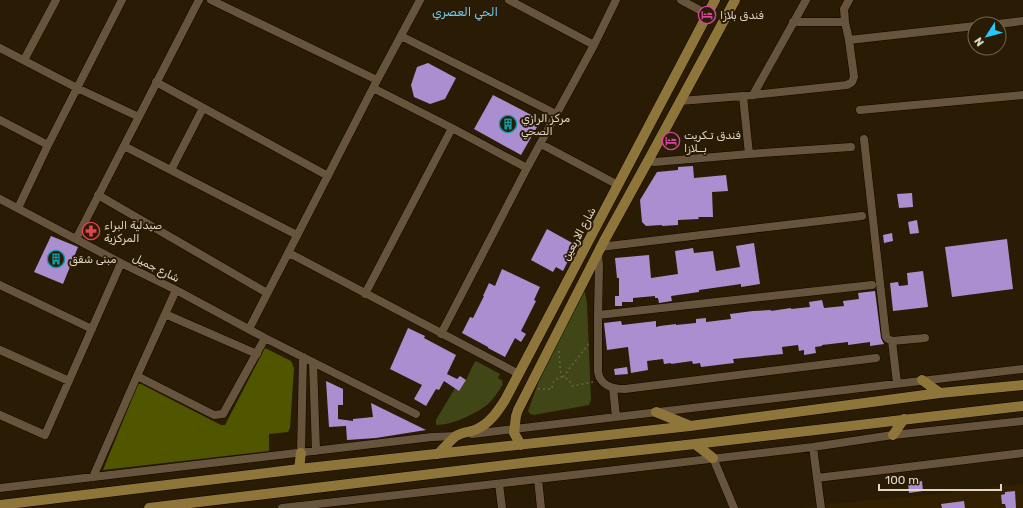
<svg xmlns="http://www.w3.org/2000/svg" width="1023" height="508" font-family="Rubik,'Noto Sans Arabic',sans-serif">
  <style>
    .built { fill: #322001 }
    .green { fill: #414616 }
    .forest { fill: #505600 }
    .building { fill: #ab8ed0 }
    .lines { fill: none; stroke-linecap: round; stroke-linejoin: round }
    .minor-casing { stroke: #110500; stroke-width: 9 }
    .major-casing { stroke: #110500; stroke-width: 11 }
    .path { stroke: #6c5f4c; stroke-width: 1.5; stroke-dasharray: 2 3; stroke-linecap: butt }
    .minor { stroke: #66553c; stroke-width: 8 }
    .major { stroke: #8e763a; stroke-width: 10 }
    .labels { text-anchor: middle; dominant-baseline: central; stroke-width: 4; stroke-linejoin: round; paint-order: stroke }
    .poi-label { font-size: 11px; fill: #e0d7c9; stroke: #291b04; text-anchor: start }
    .street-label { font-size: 11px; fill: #e0d7c9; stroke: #291b04 }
    .neighbourhood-label { font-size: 12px; fill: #72cbf0; stroke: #291b04 }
  </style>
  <rect width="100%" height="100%" fill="#291b04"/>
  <!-- built -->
  <path class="built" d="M1023,484V508H801L815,507L827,504L928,495Z"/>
  <!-- green -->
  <path class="green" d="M584,288L587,303L591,400L589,405L534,415L530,414L528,411L541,375Z
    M476,361L500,374L498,378L503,381L502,383L503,384C499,390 494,399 488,404C476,414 452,425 436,425V420L455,388L459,390L466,380L474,363Z"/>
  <!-- forest -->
  <path class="forest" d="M265,348L291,361L294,368L290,428L288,432L269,434V451L103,470L138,384H141L221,425H225Z"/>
  <!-- building -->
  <path class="building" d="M428,63L456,78L445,99L430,104L414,97L411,85L417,67Z
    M493,95L541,120L521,155L474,129Z
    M693,166L694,178L726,175L728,191L712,192L713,217H698L699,219L678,220V225L662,226V225L646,226L642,222L640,200L657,172L678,170V167Z
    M912,193L913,207L899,208L897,194Z
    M917,220L919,233L910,234L908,222Z
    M547,229L576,245L563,271L556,267L553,272L531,260Z
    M892,233L893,241L884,243L883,235Z
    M51,236L78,247L63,284L34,272Z
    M1007,239L1013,289L952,297L945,247Z
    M754,243L760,284L741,287V284L699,290V292L671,296L672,301L659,303L658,298H655V296L633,298V302H622V306H615V296H619V278H617L615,258L649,255L651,278L678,274L675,251L693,248L694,253L713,251L716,271L740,267L736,246Z
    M502,269L540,287L534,300L536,301L521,331L526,334L521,342L515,338L505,357L488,348V347L462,333L470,317L473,318L484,296H483L489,283L495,286Z
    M923,271L928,307L893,311L890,283L898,282L899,286L908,285L907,273Z
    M875,291L881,338L884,344L870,346V342L848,345V342L822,345V346L815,347L816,353L804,355V350L799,351L798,345L782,347L783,354L733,359L734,363L701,367L700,363L693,364L692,361L671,364V363L664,364L663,359L647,361L648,370L631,373L628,347L607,350L604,323L621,321L622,325L656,321V327L660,326L676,324V325L696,323V319L706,318V322L731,319L730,314L753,311L771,310V311L791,308V309L810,307L809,302L822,300L824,308L844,306L843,301L859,299L858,293Z
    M408,328L425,336L424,338L456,355L447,374L457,379L460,376L466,380L459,391L444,381L439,390L436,389L426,406L414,399L422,385L390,369Z
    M627,367L628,374L615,375L614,369Z
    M326,381L343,389V405H338V419L353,421V419L373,417L371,403L426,430L376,438L347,440L346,426L329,427Z
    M922,481L923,491L909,493L908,483Z
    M1015,491L1016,508H1006L1005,504H1002L1001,495L1005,494V492Z
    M964,501L965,508H942L941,504Z"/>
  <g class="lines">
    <defs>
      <path id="minor" d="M211,0L377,80
        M509,0L594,45
        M681,0L707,14
        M793,22H845
        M998,24L1023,21
        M401,36L556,114
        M849,40L975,26
        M0,48L77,88L139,117
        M24,60L56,0
        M156,82L328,176
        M373,88L452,128L527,168L441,334
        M753,95L806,0
        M680,101L743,96
        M860,110L1023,95
        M0,120L48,145
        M864,139L886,337L888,339L892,341L925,338
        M541,144L618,185
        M124,146L297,235
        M749,154L743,96L847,85L852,82L854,77L849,40L845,22L844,9L849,0
        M648,161L655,162L749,154L851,147
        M527,168L594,45L616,0
        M171,170L203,108
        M98,195L267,293
        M0,199L121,263L176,290L265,338L416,414
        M18,208L48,145L122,0
        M76,239L199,0
        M600,247L862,216
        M289,253L519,374
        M598,253L599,267L598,315V372C600,385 613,389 625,389L876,358
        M0,285L92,329
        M365,294L452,128
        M165,314L257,354
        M598,315L872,285
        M249,329L373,88L420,0
        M892,341L897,383
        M0,350L69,381
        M313,362L316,451
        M137,376L214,415L223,414L265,338
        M613,388L616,417
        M0,415L45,435L121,263
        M472,434L1023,369
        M813,447L821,508
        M301,453L303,357
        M713,458L734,508
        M93,477L137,376L176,290
        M817,478L1023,453
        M538,479L541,508
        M499,484L502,508
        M0,488L432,437L458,436
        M282,508L538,479L813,447L893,435L1023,421"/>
      <path id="major" d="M922,380L940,393
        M656,412L688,425
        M893,435L904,419
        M695,444L713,458
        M521,445L514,433L516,416L518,410L604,241L648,161L735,0
        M438,454C444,448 450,441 456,436C462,432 471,432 477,429C490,423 498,411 505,400L715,0
        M299,469L301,453
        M0,505L299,469L690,426L940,393L1023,385
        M149,508L531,462L695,444L1023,406"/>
    </defs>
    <!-- minor casing -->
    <use href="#minor" class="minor-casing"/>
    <!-- major casing -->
    <use href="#major" class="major-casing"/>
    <!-- path -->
    <path class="path" d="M559,351L561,377
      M563,377L590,342
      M538,389H552C552,382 555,379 561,377C567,377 570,381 572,386L593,382"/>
    <!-- minor -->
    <use href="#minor" class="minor"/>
    <!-- major -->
    <use href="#major" class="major"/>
  </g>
  <!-- icons -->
  <defs>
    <symbol id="hotel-ring" viewBox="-11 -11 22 22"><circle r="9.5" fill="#291b04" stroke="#d1479c" stroke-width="1.5"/><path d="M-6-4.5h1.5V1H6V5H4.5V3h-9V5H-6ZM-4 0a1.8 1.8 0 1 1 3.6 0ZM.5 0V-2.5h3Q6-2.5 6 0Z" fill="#d1479c"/></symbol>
    <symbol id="building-ring" viewBox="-11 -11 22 22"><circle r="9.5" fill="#291b04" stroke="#0f9aa8" stroke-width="1.5"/><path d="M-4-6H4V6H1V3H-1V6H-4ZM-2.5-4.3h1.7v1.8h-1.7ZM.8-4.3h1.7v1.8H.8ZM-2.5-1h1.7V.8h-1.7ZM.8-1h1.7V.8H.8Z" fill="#0f9aa8"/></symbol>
    <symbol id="pharmacy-ring" viewBox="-11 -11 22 22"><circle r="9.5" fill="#291b04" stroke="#e0444e" stroke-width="1.5"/><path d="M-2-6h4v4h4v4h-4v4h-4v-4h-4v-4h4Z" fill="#e0444e"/></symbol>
  </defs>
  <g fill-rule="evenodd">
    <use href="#hotel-ring" x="697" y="5" width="20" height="20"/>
    <use href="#building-ring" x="498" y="114" width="20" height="20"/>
    <use href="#hotel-ring" x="661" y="131" width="20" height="20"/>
    <use href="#pharmacy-ring" x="81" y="221" width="20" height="20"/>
    <use href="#building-ring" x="46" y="249" width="20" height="20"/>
  </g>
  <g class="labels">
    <!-- poi labels -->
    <g class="poi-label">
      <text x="720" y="15">فندق بلازا</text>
      <text x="521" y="118">مركز الرازي<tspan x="521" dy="13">الصحي</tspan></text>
      <text x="684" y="135">فندق تـكريت<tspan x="684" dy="13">بــلازا</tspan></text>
      <text x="104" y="225">صيدلية البراء<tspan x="104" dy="13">المركزية</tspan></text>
      <text x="69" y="259">مبنى شقق</text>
    </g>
    <!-- street labels -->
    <g class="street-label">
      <text transform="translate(579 234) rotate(-62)">شارع الاربعين</text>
      <text transform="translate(156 268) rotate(26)">شارع جميل</text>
    </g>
    <!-- neighbourhood labels -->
    <g class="neighbourhood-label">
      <text x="465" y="12">الحي العصري</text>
    </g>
  </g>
  <!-- north arrow -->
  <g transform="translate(987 36) rotate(234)"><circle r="19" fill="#291b04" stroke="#726653"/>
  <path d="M0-3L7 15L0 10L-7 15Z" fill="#25c9fe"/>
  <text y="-6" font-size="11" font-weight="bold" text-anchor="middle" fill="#e0d7c9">N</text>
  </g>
  <!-- scale -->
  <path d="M879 484v6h122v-6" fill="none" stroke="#e0d7c9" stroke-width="2"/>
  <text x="885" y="484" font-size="12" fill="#e0d7c9" stroke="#291b04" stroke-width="3" paint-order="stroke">100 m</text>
</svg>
